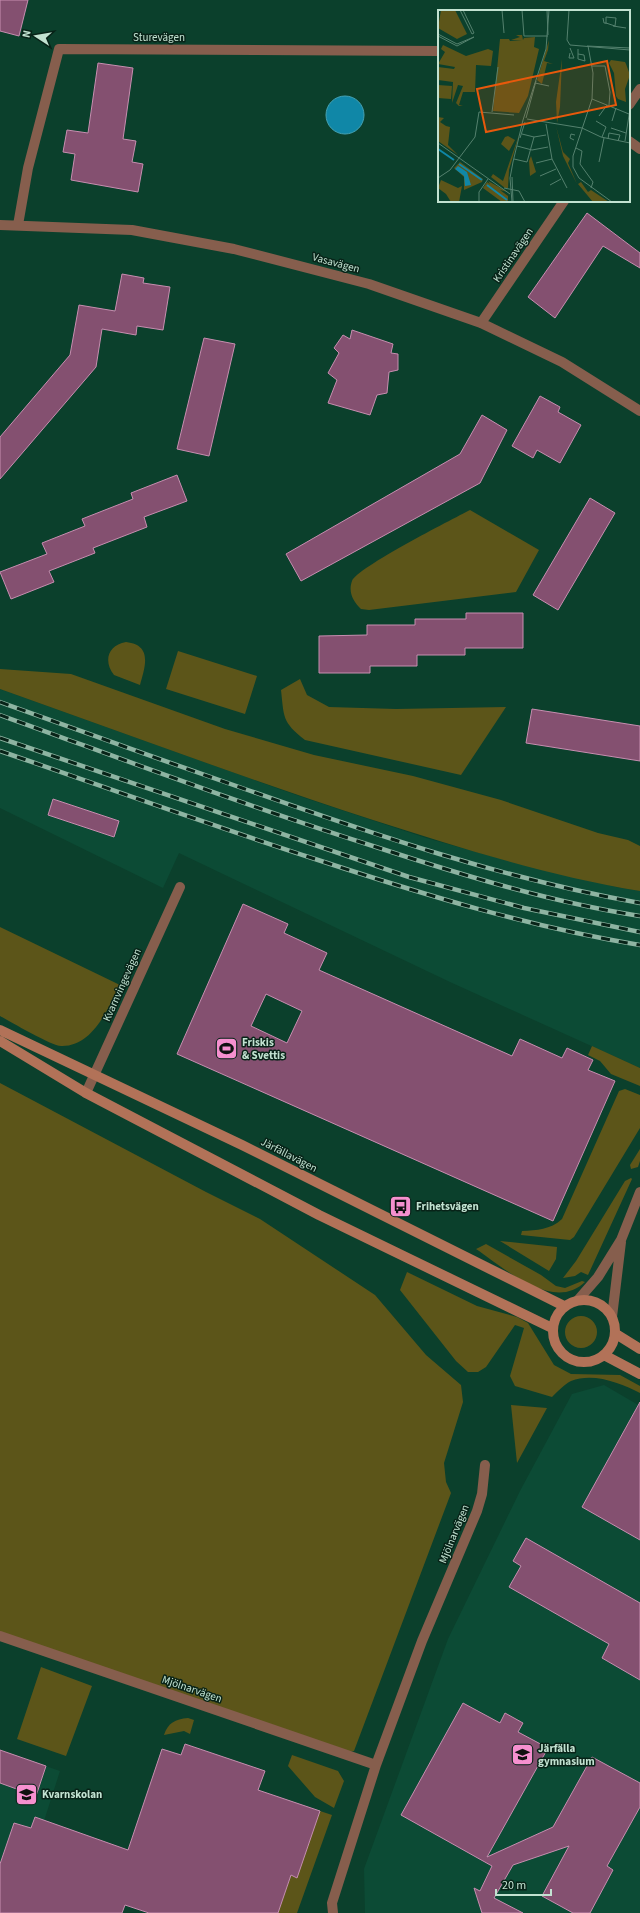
<svg xmlns="http://www.w3.org/2000/svg" width="640" height="1913" font-family="'Source Sans 3',sans-serif">
  <style>
    .built { fill: #0c4b35 }
    .green { fill: #5c5519 }
    .water { fill: #1087a7; stroke: #45a2b4 }
    .building { fill: #845070; stroke: #c78eb0; fill-rule: evenodd }
    .lines { fill: none; stroke-linecap: round; stroke-linejoin: round }
    .street { stroke: #865e4d; stroke-width: 10 }
    .secondary { stroke: #b27258; stroke-width: 10 }
    .rail-casing { stroke: #8eb4a2; stroke-width: 4.5 }
    .rail { stroke: #082318; stroke-width: 3; stroke-dasharray: 9; stroke-linecap: butt }
    .labels { text-anchor: middle; dominant-baseline: central; stroke-width: 3; stroke-linejoin: round; paint-order: stroke }
    .street-label { font-size: 11px; fill: #c2e2d1; stroke: #082318 }
    .poi-label { font-size: 11px; font-weight: bold; fill: #c2e2d1; stroke: #082318; text-anchor: start }
    .inset-river { fill: none; stroke: #1087a7; stroke-width: 2 }
    .inset-road { fill: none; stroke: #54816e; stroke-width: 1 }
    .view { fill: #e8590c; fill-opacity: 0.15; stroke: #e8590c; stroke-width: 2 }
    .inset-edge { fill: none; stroke: #c2e2d1; stroke-width: 2 }
  </style>
  <rect width="100%" height="100%" fill="#0b402c"/>
  <!-- built -->
  <path class="built" d="M0,689L299,796L426,838L524,865L616,887L640,891V1068L450,982L179,853L163,888L0,808Z
    M604,1385L640,1406V1913H365L364,1869L448,1639L520,1491L572,1394Z
    M0,1750L60,1771L44,1821L35,1817L31,1828L14,1823L0,1864Z"/>
  <!-- green -->
  <path class="green" d="M470,510L539,550L516,592L369,610L361,609C353,601 348,592 352,581C358,567 451,520 470,510Z
    M126,642C153,645 145,667 140,685L114,675C103,661 108,645 126,642Z
    M178,651L257,676L245,714L166,689Z
    M0,669L71,674L225,729L314,755L413,776L501,800L598,833L628,840L640,846V891C549,876 460,848 373,820C247,779 124,733 0,689Z
    M300,679L307,695L329,707L396,709L506,707L461,775L305,740C282,722 284,717 281,690Z
    M0,927L120,985C108,1008 93,1047 61,1046C52,1046 11,1022 0,1016Z
    M592,1046L640,1068V1086L611,1074L600,1061L588,1055Z
    M0,1083L206,1192L260,1219L375,1295L426,1355L461,1385L463,1402L444,1463L446,1482L451,1493L354,1751L349,1752L0,1633Z
    M625,1089L640,1095V1128L574,1237L570,1240L521,1235L522,1231C537,1230 550,1230 562,1219L619,1091Z
    M640,1149V1161L638,1167L631,1169L630,1165Z
    M631,1178L632,1179L588,1275L581,1272L575,1276L563,1278L576,1261L625,1181Z
    M500,1241L557,1247L556,1259L549,1271Z
    M486,1244L541,1275L556,1286L565,1288L582,1281L585,1282C553,1313 503,1267 476,1249Z
    M407,1272L477,1306L517,1317L528,1323L554,1365L571,1374L620,1375L640,1386V1393C621,1383 593,1372 571,1381C565,1384 557,1392 552,1397L515,1386L510,1376L524,1328L515,1325L486,1367L478,1372H468L456,1361L400,1290Z
    M565 1332a16 16 0 1 1 32 0a16 16 0 1 1-32 0Z
    M511,1405L547,1408L517,1463Z
    M41,1667L92,1686L66,1756L17,1739Z
    M188,1718L194,1720L190,1734L184,1731L164,1735C168,1723 175,1719 188,1718Z
    M292,1755L338,1771L344,1781L334,1808L315,1797L288,1766Z
    M320,1811L332,1815L297,1913H278L291,1875L297,1877Z"/>
  <!-- water -->
  <path class="water" d="M326 115a19 19 0 1 1 38 0a19 19 0 1 1-38 0Z"/>
  <!-- building -->
  <path class="building" d="M0,0H28L19,36L0,31Z
    M98,63L133,68L123,139L136,141L132,162L143,164L138,192L71,180L75,154L63,152L67,130L88,133Z
    M587,213L640,253V268L603,246L555,318L528,297Z
    M122,274L144,278L143,283L170,287L163,330L137,326L136,335L102,329L96,367L0,479V437L70,355L79,305L115,311Z
    M352,330L393,344L391,353L398,354V370L389,372L387,393L377,395L370,415L328,403L337,380L328,373L339,353L334,348L343,335L350,339Z
    M204,338L235,344L209,456L177,449Z
    M540,396L560,407L558,412L581,425L560,463L537,450L533,458L512,446Z
    M482,415L507,430L480,483L301,581L286,554L460,454Z
    M177,475L187,501L144,517L147,527L93,548L95,553L49,571L54,582L11,599L0,572L47,554L42,543L85,526L82,519L133,499L131,493Z
    M590,498L615,513L558,610L533,595Z
    M466,613H523V648H465V655H417V666H370V673H319V636L367,635V625H415V619H466Z
    M532,709L640,726V761L526,743Z
    M53,799L119,821L114,837L48,815Z
    M243,904L288,924L284,933L327,953L319,970L512,1056L520,1039L562,1058L567,1048L593,1060L588,1070L615,1081L553,1221L177,1054ZM266,994L302,1011L287,1043L251,1026Z
    M640,1402V1540L582,1507Z
    M526,1538L640,1603V1680L602,1658L609,1644L509,1587L521,1566L513,1561Z
    M463,1703L500,1723L505,1713L523,1723L518,1732L548,1748L487,1857L553,1827L592,1757L640,1783V1807L607,1866L613,1870L590,1913H573L542,1896L569,1846L513,1865L494,1898L523,1913H482L474,1888L480,1891L492,1866L401,1815Z
    M185,1744L265,1771L258,1790L320,1811L297,1878L291,1875L278,1913H149L125,1905L122,1913H0V1864L14,1823L31,1828L35,1817L128,1850L162,1749L181,1755Z
    M0,1750L46,1766L36,1796L0,1783Z"/>
  <g class="lines">
    <!-- street -->
    <path class="street" d="M629,105L640,89
      M629,141L640,149
      M0,225L132,230L234,249L369,284L481,323L562,362L640,411
      M18,225L28,168L59,49L439,51
      M481,323L564,201
      M86,1093L180,887
      M578,1300L598,1277L621,1240L640,1192
      M612,1317L621,1242
      M0,1636L376,1765
      M333,1913L332,1903L376,1765L422,1641L477,1511L482,1494L485,1465"/>
    <!-- secondary -->
    <path class="secondary" d="M0,1030L242,1145L564,1306
      M0,1041L86,1093L319,1215L552,1328
      M553 1331a31 31 0 1 1 62 0a31 31 0 1 1-62 0Z
      M616,1334L640,1349
      M604,1355L640,1374"/>
    <defs>
      <path id="rail" d="M0,702C81,731 161,760 242,788C372,834 504,879 640,903
        M0,715C125,760 249,807 376,847C462,875 550,902 640,916
        M0,738L409,877L524,908L640,932
        M0,751C105,787 210,825 315,859C422,894 529,927 640,945"/>
    </defs>
    <!-- rail casing -->
    <use href="#rail" class="rail-casing"/>
    <!-- rail -->
    <use href="#rail" class="rail"/>
  </g>
  <!-- icons -->
  <defs>
    <symbol id="stadium-square" viewBox="-11 -11 22 22"><rect x="-9" y="-9" width="18" height="18" rx="4" fill="#f690cf" stroke="#082318"/><path d="M0-5a6.5 5 0 1 0 0 10a6.5 5 0 1 0 0-10ZM-3.5-1.8h7v3.6h-7Z" fill="#111"/></symbol>
    <symbol id="bus-square" viewBox="-11 -11 22 22"><rect x="-9" y="-9" width="18" height="18" rx="4" fill="#f690cf" stroke="#082318"/><path d="M-5-6H5V4H4V6H2V4H-2V6H-4V4H-5ZM-3.5-4V0h7V-4ZM-3.5 1.2v1.5H-2V1.2ZM2 1.2v1.5H3.5V1.2Z" fill="#111"/></symbol>
    <symbol id="school-square" viewBox="-11 -11 22 22"><rect x="-9" y="-9" width="18" height="18" rx="4" fill="#f690cf" stroke="#082318"/><path d="M0-5L7-2L0 1L-7-2ZM-4 1L0 2.5L4 1V4Q0 6-4 4Z" fill="#111"/></symbol>
  </defs>
  <g fill-rule="evenodd">
    <use href="#stadium-square" x="214" y="1036" width="25" height="25"/>
    <use href="#bus-square" x="388" y="1194" width="25" height="25"/>
    <use href="#school-square" x="510" y="1742" width="25" height="25"/>
    <use href="#school-square" x="14" y="1782" width="25" height="25"/>
  </g>
  <g class="labels">
    <!-- street labels -->
    <g class="street-label">
      <text x="159" y="37">Sturevägen</text>
      <text transform="translate(513 255) rotate(-56)">Kristinavägen</text>
      <text transform="translate(336 263) rotate(15)">Vasavägen</text>
      <text transform="translate(122 985) rotate(-66)">Kvarnvingevägen</text>
      <text transform="translate(289 1155) rotate(27)">Järfällavägen</text>
      <text transform="translate(454 1534) rotate(-68)">Mjölnarvägen</text>
      <text transform="translate(192 1689) rotate(19)">Mjölnarvägen</text>
    </g>
    <!-- poi labels -->
    <g class="poi-label">
      <text x="242" y="1042">Friskis<tspan x="242" dy="13">&amp; Svettis</tspan></text>
      <text x="416" y="1206">Frihetsvägen</text>
      <text x="538" y="1748">Järfälla<tspan x="538" dy="13">gymnasium</tspan></text>
      <text x="42" y="1794">Kvarnskolan</text>
    </g>
  </g>
  <!-- overview -->
  <g transform="translate(438 10)">
    <rect width="192" height="192" fill="#0b402c"/>
    <path d="M3,0H17L29,24L19,29L0,18ZM78,25H84L85,30L86,28L97,27L96,37L101,39L90,86L81,103L55,101L62,29H71L72,31L84,30H73L82,27ZM111,30L110,40L106,51L115,54L109,53L104,74L99,70ZM5,35L28,46L50,39L55,41L53,56L38,55L37,82H25L21,95L25,96H21L18,93L25,76L20,75L14,93L15,72L0,70V57L16,59L17,57L0,54L7,42L3,39ZM124,49L122,97L119,113L118,92ZM173,50L187,52L188,54L192,65L187,79L188,92L180,89L178,86L176,63L171,53ZM0,75L14,76L13,89L0,88ZM0,107L6,108L2,112L8,116L6,130L8,116L12,117L10,135L20,145L0,131ZM118,116L125,142L132,149L130,153L139,174L125,146ZM82,122L71,160L70,178H67L53,167L55,164L65,171ZM70,126L77,130L71,141L63,134L67,127ZM93,146L98,162L92,166L91,151ZM22,152L45,169L44,172L26,180V167L16,158ZM3,170L20,178L24,176L21,192H13L8,184L0,178ZM50,171L70,182L62,180L70,186V192H64L45,178L49,172L52,174ZM143,172L150,182L153,180L171,192H155L140,174Z" fill="#5c5519"/>
    <path d="M20,156L29,162L33,175L27,176L26,166L17,159Z" fill="#1087a7"/>
    <path class="inset-river" d="M0,139L16,150M21,154L44,170M49,175L69,190"/>
    <path class="inset-road" d="M22,0L34,24L36,23M25,0L36,23M109,0L110,25M131,0L129,30L132,35L192,40M165,8L166,13H168L177,16L178,8L168,7V14M175,16L188,18M66,23L64,0H84L86,26H110M0,24L19,34L36,27M0,26L19,36L36,27M149,36L192,38M150,36L155,63L154,89L135,146V157L141,168L174,192M132,43L131,48H136L132,38M140,44V49L147,51L146,45L140,44V39M154,56H167L172,82L171,95M97,73L111,76M154,89L191,104M54,102L60,57M161,106L169,95M88,108L98,71M89,109L144,118L163,127L192,133M158,111L168,117L164,127M174,111L178,98M108,114L114,149L129,178M173,118L188,123M84,124L96,127L108,125M82,128L87,112M170,129L171,123L182,125L180,131M136,130L132,128L133,124L137,125M187,131L192,99M0,133L72,184M79,136L94,140L110,137M138,138L144,141L142,154L155,172L153,178M76,149L89,152L96,127M161,152L166,128M98,153L114,149M102,166L118,159M74,167L75,191M0,168L12,160L37,127L41,102L76,105M112,175L123,169M66,178L81,181L87,192M41,192V182L50,169M74,192L72,168L75,152L85,110L108,39L111,0"/>
    <path class="view" d="M169,51L178,95L48,122L39,79Z"/>
    <rect width="192" height="192" class="inset-edge"/>
  </g>
  <!-- north arrow -->
  <g transform="translate(36 36) rotate(282)" stroke="#082318" stroke-width="3" paint-order="stroke">
  <path d="M0-3L7 15L0 10L-7 15Z" fill="#c2e2d1"/>
  <text y="-6" font-size="11" font-weight="bold" text-anchor="middle" fill="#c2e2d1">N</text>
  </g>
  <!-- scale -->
  <path d="M496 1889v6h55v-6" fill="none" stroke="#c2e2d1" stroke-width="2"/>
  <text x="502" y="1889" font-size="12" fill="#c2e2d1" stroke="#082318" stroke-width="3" paint-order="stroke">20 m</text>
</svg>
